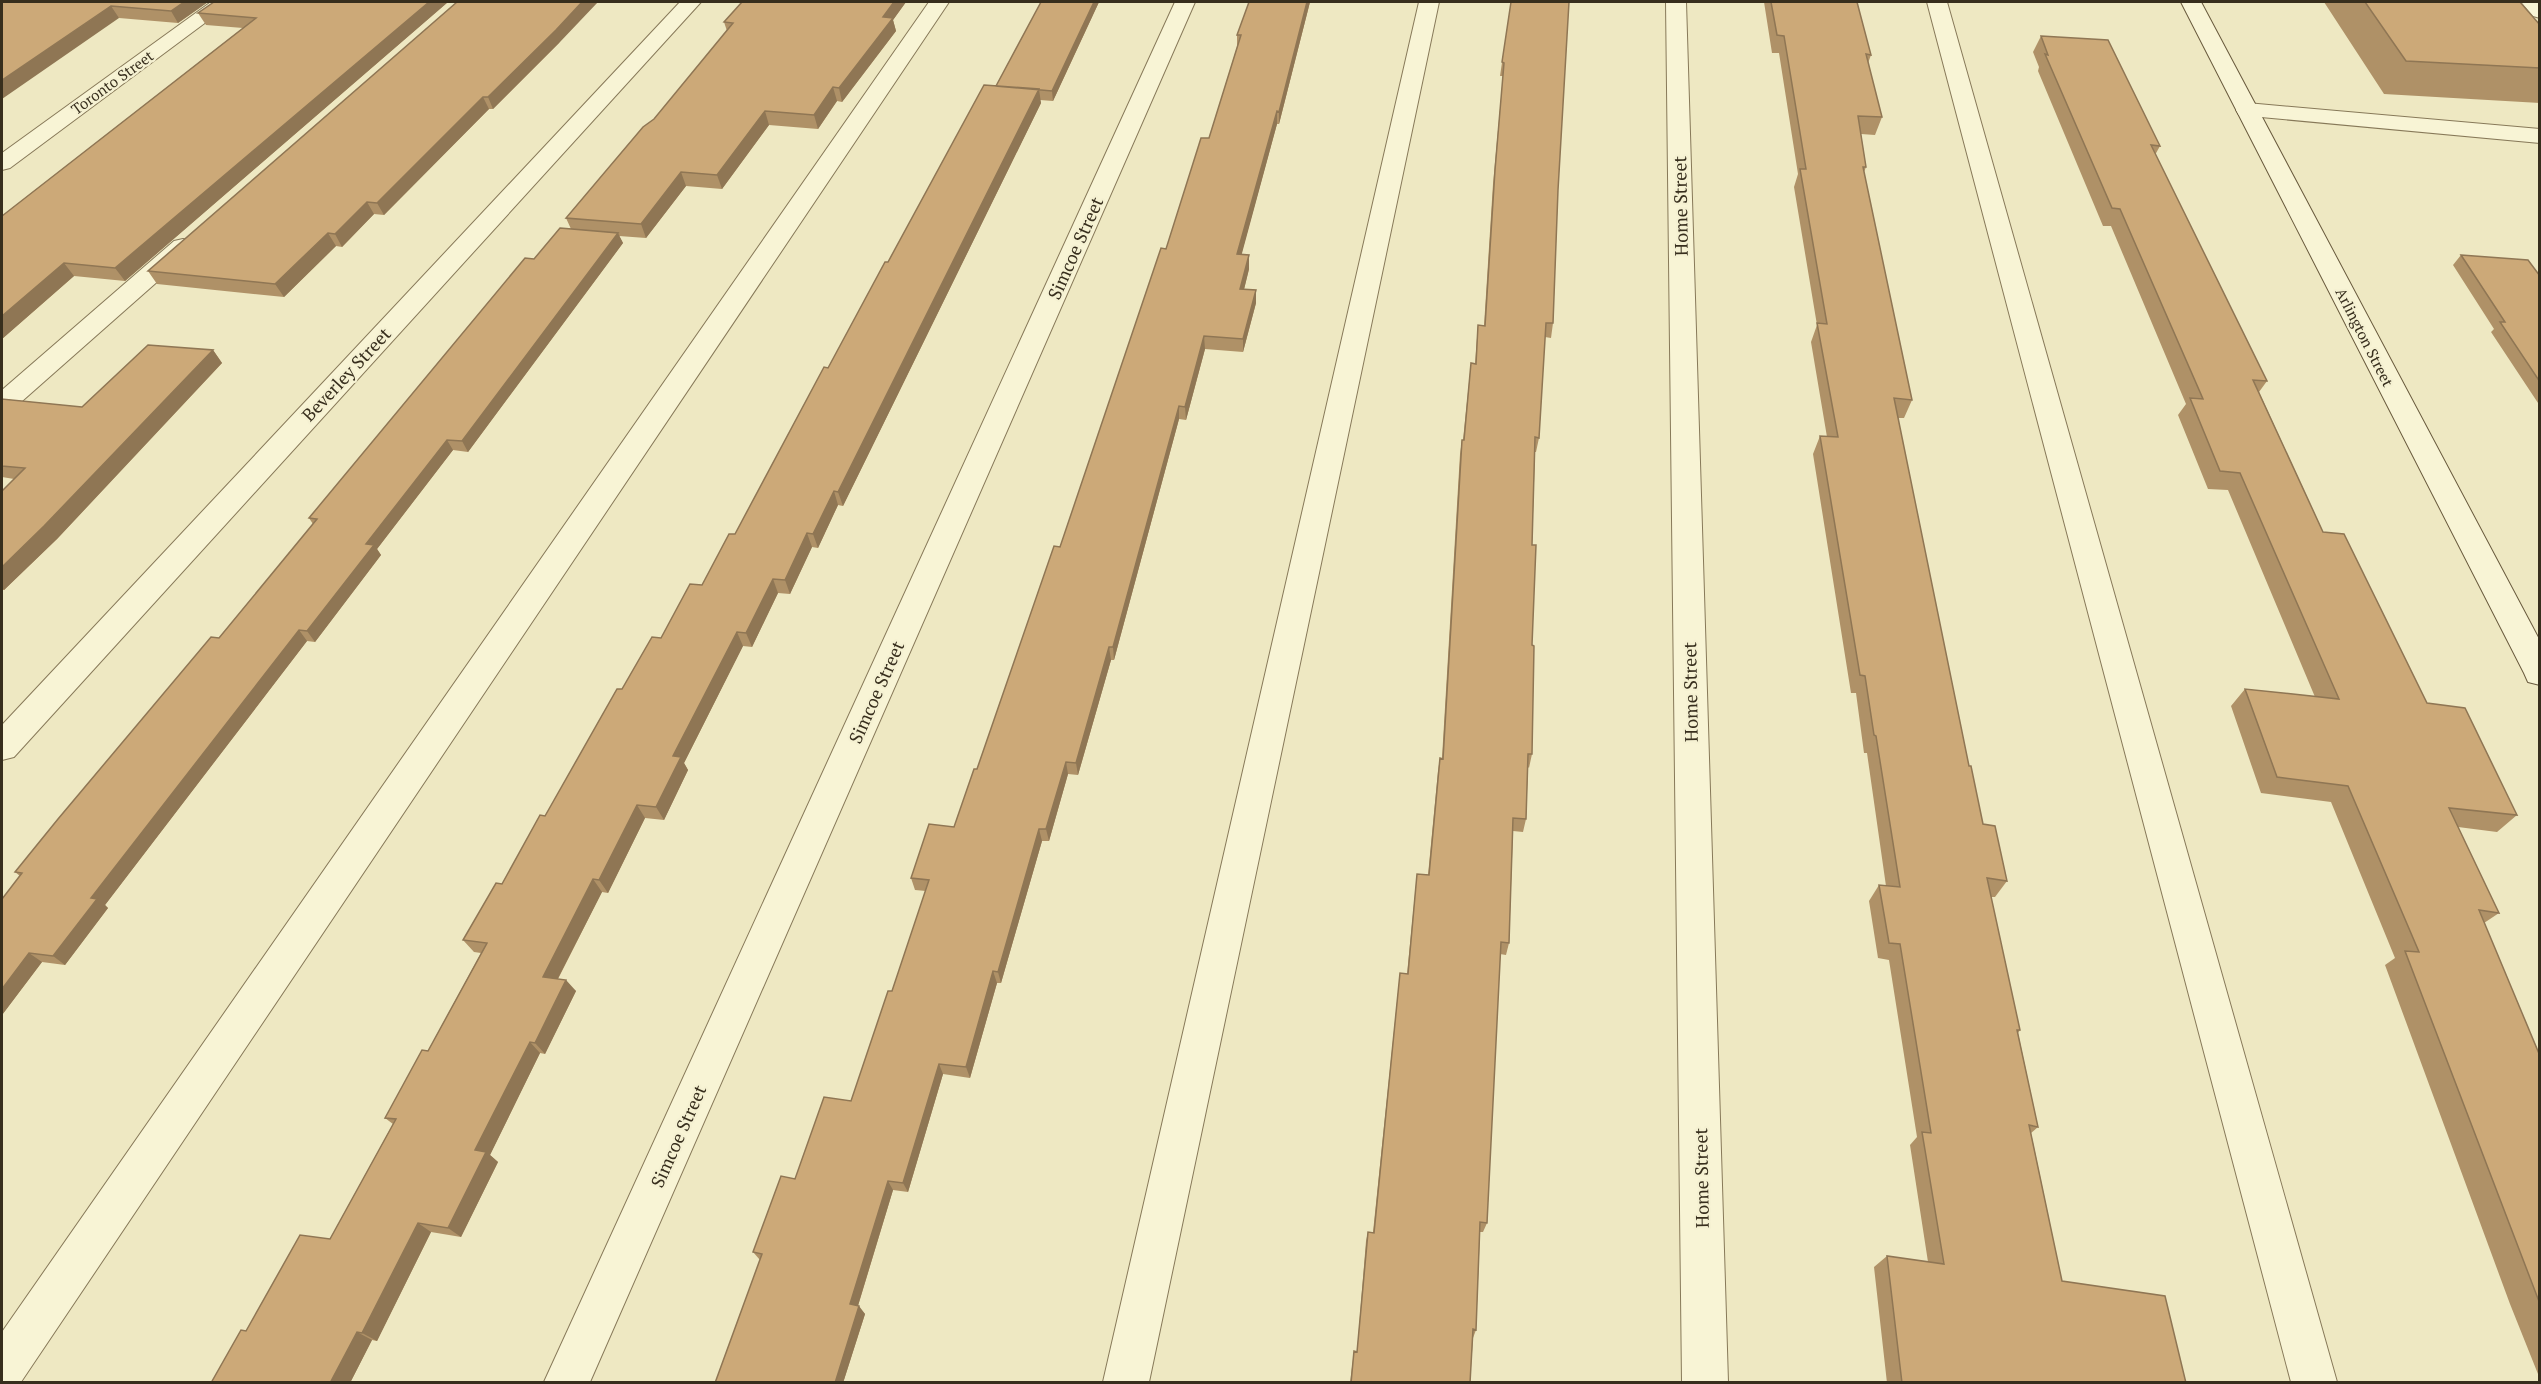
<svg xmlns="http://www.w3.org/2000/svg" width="2541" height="1384" font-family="'PT Serif',serif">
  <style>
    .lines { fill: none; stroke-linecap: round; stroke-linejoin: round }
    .service-casing { stroke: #877959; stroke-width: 2 }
    .minor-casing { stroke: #877959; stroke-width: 2 }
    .secondary-casing { stroke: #695a3d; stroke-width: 2 }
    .service { fill: #f8f4d5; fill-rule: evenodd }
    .minor { fill: #f8f4d5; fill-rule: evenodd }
    .secondary { fill: #f8f4d5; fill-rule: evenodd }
    .wall { fill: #af9167 }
    .shaded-wall { fill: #8f7654 }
    .building { fill: #cca978; stroke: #8f7654; stroke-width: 1.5 }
    .labels { text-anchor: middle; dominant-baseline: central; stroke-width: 4.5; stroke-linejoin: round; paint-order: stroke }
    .far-street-label { font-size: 15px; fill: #372e1d; stroke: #f5f1d2 }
    .street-label { font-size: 18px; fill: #372e1d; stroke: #f5f1d2 }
  </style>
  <rect width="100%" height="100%" fill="#eee8c2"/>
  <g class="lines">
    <defs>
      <path id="service" d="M929,2H949L21,1382H2V1332Z
        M1419,2H1439L1149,1382H1103Z
        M1927,2H1947L2337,1382H2291Z
        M2521,2H2540V18L2533,16Z
        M2247,103L2540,129V143L2239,115L2236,110L2239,105Z
        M183,239L192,241L195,246L192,251L12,410L2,413V390L174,241Z"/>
      <path id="minor" d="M211,2H233L10,168L2,170V153Z
        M680,2H701L14,757L2,760V725Z
        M1175,2H1195L590,1382H544Z
        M1666,2H1686L1728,1382H1682Z"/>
      <path id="secondary" d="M2181,2H2201L2540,641V685L2528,682L2524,673Z"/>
    </defs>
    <!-- service casing -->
    <use href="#service" class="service-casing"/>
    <!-- minor casing -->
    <use href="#minor" class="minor-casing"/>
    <!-- secondary casing -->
    <use href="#secondary" class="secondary-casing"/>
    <!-- service -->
    <use href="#service" class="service"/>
    <!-- minor -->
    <use href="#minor" class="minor"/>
    <!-- secondary -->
    <use href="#secondary" class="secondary"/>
  </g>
  <!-- wall -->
  <path class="wall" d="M2,2H208L178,23L119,18Z
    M448,2L125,281L74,276L2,339V216L243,28L206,25L198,13Z
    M742,2H906L893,20L896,31L842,102L837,101L818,129L769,125L722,189L686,186L646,238L619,236L623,243L468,452L453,450L377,549L381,555L315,642L307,641L105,905L108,908L65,965L42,962L2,1015L20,876L15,872L219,638L313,524L309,518L534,259L571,229L566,218L654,119L727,31L724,22Z
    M1041,2H1099L1053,101L1040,100L1041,103L843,506L838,505L818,548L812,547L790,594L778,593L752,647L743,646L684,763L688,770L664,820L645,818L608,893L602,892L558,979L576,991L545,1054L540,1053L490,1155L498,1162L461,1237L431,1232L377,1341L372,1340L350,1383H211L246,1331L330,1239L393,1124L385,1118L428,1051L481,953L474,952L463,940L502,884L545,816L622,689L702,585L735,534L828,368L888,262L996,86Z
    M1249,2H1310L1279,124H1277L1241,255L1249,269L1244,289L1256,290V303L1243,352L1205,349L1186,420L1179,419L1114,660H1111L1078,775L1068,774L1049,841H1042L1001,983H997L970,1078L943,1074L908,1192L893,1190L858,1306L865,1314L843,1383H715L760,1260L753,1252L795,1179L851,1101L892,991L926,891L915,890L911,878L954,827L977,769L1060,547L1166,249L1209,138L1237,47V35Z
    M1511,2L1558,190L1553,323L1551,338L1545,337L1539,438L1536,452H1535L1532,545V754L1529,768L1528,767L1526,819L1523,832L1513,831L1509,943L1506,955L1500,954L1487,1223L1483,1232H1480L1476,1330L1473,1338L1470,1383H1350L1354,1351L1357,1352L1366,1241L1368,1232H1373L1400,973L1407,974L1417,874L1428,875L1438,771L1440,758H1442L1460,454L1462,440H1463L1471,363L1475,364L1478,325L1484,326L1493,184L1503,76H1500Z
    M1764,2H1857L1871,55L1868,63L1882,117L1875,135L1861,134L1866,167L1864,172L1912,400L1904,418H1898L1969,766L1983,824L2007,881L1995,897H1991L2020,1030L2018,1033L2038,1127L2031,1133L2062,1281L2186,1383H1887L1874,1267L1887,1256L1928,1262L1910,1145L1917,1137L1889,960L1878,958L1869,901L1879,885L1886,886L1867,753H1864L1856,693H1851L1813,454L1820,436L1827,437L1811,342L1817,325L1794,187L1798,174L1779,53H1772Z
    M2324,2H2520L2540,25V103L2384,94Z
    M2041,36L2160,146L2155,155L2267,381L2259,392L2323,532L2427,703L2517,815L2497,832L2458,827L2499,913L2484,923L2540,1056V1379L2510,1304L2385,965L2395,958L2331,802L2261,793L2231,706L2245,689L2315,697L2228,490L2208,489L2178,415L2186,404L2111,226H2103L2038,71L2039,67L2033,52Z
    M560,42L493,109H489L384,215L374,214L342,247L336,246L284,297L157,284L148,271Z
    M2461,255L2540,276V406L2491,332L2494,329L2453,265Z
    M213,350L222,363L57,539L4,590H2V491L14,479L2,477V399L82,407Z"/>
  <!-- shaded-wall -->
  <path class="shaded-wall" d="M184,2H208L178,23L171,11Z
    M429,2H448L125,281L115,268Z
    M582,2H598L560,42L493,109L488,97Z
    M894,2H906L893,20L896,31L842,102L839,88L883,17Z
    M1094,2H1099L1053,101L1052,91Z
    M1307,2H1310L1279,124V112Z
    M111,6L119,18L2,99V80Z
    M833,87L837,101L818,129L814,115Z
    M1039,89L1041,103L843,506L838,492Z
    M483,97L489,109L384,215L377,203Z
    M765,111L769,125L722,189L717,175Z
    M1277,111V124L1238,268L1237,254Z
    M681,172L686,186L646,238L641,224Z
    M367,202L374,214L342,247L335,234Z
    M328,233L336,246L284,297L275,284Z
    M618,233L623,243L468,452L462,441Z
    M1249,255V269L1241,302L1240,289Z
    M64,263L74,276L2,339V316Z
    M1256,290V303L1243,352V339Z
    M1204,336L1205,349L1186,420L1185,407Z
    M213,350L222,363L57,539L4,590L2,587V567Z
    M1179,406V419L1114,660L1113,647Z
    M447,440L453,450L377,549L381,555L315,642L307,631L366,544Z
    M834,491L838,505L818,548L813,534Z
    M807,533L812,547L790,594L785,580Z
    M773,579L778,593L752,647L746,633Z
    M299,630L307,641L105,905L108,908L65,965L53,956L91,898Z
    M737,632L743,646L684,763L688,770L664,820L656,807L673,756Z
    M1109,647L1111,660L1078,775L1076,763Z
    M1066,762L1068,774L1049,841L1046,829Z
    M637,805L645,818L608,893L599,880Z
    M1039,829L1042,841L1001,983L998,972Z
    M593,879L602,892L553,988L543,977Z
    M29,953L42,962L2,1015V989Z
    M993,971L997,983L970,1078L966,1067Z
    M566,980L576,991L545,1054L535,1043Z
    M530,1042L540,1053L490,1155L498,1162L461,1237L448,1228L475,1150Z
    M939,1064L943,1074L908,1192L903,1183Z
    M888,1181L893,1190L856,1312L850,1304Z
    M418,1223L431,1232L377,1341L362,1333Z
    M859,1306L865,1314L843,1383H835Z
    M357,1332L372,1340L350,1383H330Z"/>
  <!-- building -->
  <path class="building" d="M2,2H184L171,11L111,6L2,80Z
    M214,2H429L115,268L64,263L2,316V216L256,18L198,13Z
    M457,2H582L556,30L488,97H483L377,203L367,202L335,234L328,233L275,284L148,271Z
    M742,2H894L883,17L893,18L839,88L833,87L814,115L765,111L717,175L681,172L641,224L566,218L643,127L654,119L733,23L724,22Z
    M1041,2H1094L1052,91L996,86Z
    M1249,2H1307L1279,112L1277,111L1237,254L1249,255L1240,289L1256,290L1243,339L1204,336L1185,407L1179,406L1113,647H1109L1076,763L1066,762L1046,829H1039L998,972L993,971L966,1067L939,1064L903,1183L888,1181L850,1304L859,1306L835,1383H715L762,1254L753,1252L781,1176L795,1179L824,1097L851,1101L888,991H892L929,880L911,878L929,824L954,827L974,769H977L1054,546L1060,547L1161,248L1166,249L1201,138H1209L1241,35H1237Z
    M1511,2H1569L1558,190L1553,323H1546L1539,438L1535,437L1532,545H1536L1532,645L1534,646L1532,754H1528L1526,819L1513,818L1509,943L1501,942L1487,1223L1480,1222L1476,1330L1473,1329L1470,1383H1351L1354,1351L1357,1352L1368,1232L1374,1233L1400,973L1408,974L1417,874L1429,875L1440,758L1443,759L1462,440H1464L1471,363L1476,364L1478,325L1485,326L1495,170L1504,63L1502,62Z
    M1771,2H1857L1871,55L1866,54L1882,117L1858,116L1866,167H1863L1912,400L1894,398L1969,766H1971L1983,824L1995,826L2007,881L1987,878L2020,1030H2017L2038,1127L2029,1125L2062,1281L2165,1296L2186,1383H1902L1887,1256L1944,1264L1922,1132L1931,1133L1900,944L1889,943L1879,885L1900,887L1876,736L1874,735L1865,676L1860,675L1820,436L1838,437L1817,323L1827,324L1800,169H1806L1784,36L1777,35Z
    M2365,2H2520L2540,25V68L2406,61Z
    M2041,36L2108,40L2160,146L2151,145L2267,381L2253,380L2323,532L2344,534L2427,703L2465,708L2517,815L2449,808L2499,913L2479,910L2540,1056V1304L2405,951L2419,952L2348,786L2277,777L2245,689L2339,699L2240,473L2220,471L2190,398L2203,399L2120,209L2112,208L2045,54L2048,55Z
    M984,85L1039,89L838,492L834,491L813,534L807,533L785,580L773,579L746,633L737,632L673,756L681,757L656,807L637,805L599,880L593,879L543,977L566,980L535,1043L530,1042L475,1150L486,1152L448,1228L418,1223L362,1333L357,1332L330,1383H211L241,1330L246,1331L300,1235L330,1239L396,1119L385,1118L422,1050L428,1051L487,943L463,940L496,883L502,884L540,815L545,816L617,689H622L652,637L661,638L690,584L702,585L729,534H735L824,367L828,368L885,262H888Z
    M560,228L618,233L462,441L447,440L366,544L374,545L307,631L299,630L91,898L97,899L53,956L29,953L2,989V899L22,873L15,872L58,819L211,637L219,638L317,519L309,518L525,258L534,259Z
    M2461,255L2528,260L2540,276V382L2500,322H2505Z
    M148,345L213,350L44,526L2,567V491L25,468L2,466V399L82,407Z"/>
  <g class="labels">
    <!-- far-street labels -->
    <g class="far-street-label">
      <text transform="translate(112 82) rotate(-36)">Toronto Street</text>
      <text transform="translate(2365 337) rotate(63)">Arlington Street</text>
    </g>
    <!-- street labels -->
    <g class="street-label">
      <text transform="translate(1680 206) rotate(-91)">Home Street</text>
      <text transform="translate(1075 248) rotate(-66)">Simcoe Street</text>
      <text transform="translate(346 374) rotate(-47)">Beverley Street</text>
      <text transform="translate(876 692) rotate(-66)">Simcoe Street</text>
      <text transform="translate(1690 692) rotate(-91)">Home Street</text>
      <text transform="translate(678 1136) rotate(-66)">Simcoe Street</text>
      <text transform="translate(1701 1178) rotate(-91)">Home Street</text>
    </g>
  </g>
  <!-- border -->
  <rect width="2541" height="1384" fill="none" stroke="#372e1d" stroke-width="6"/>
</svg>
